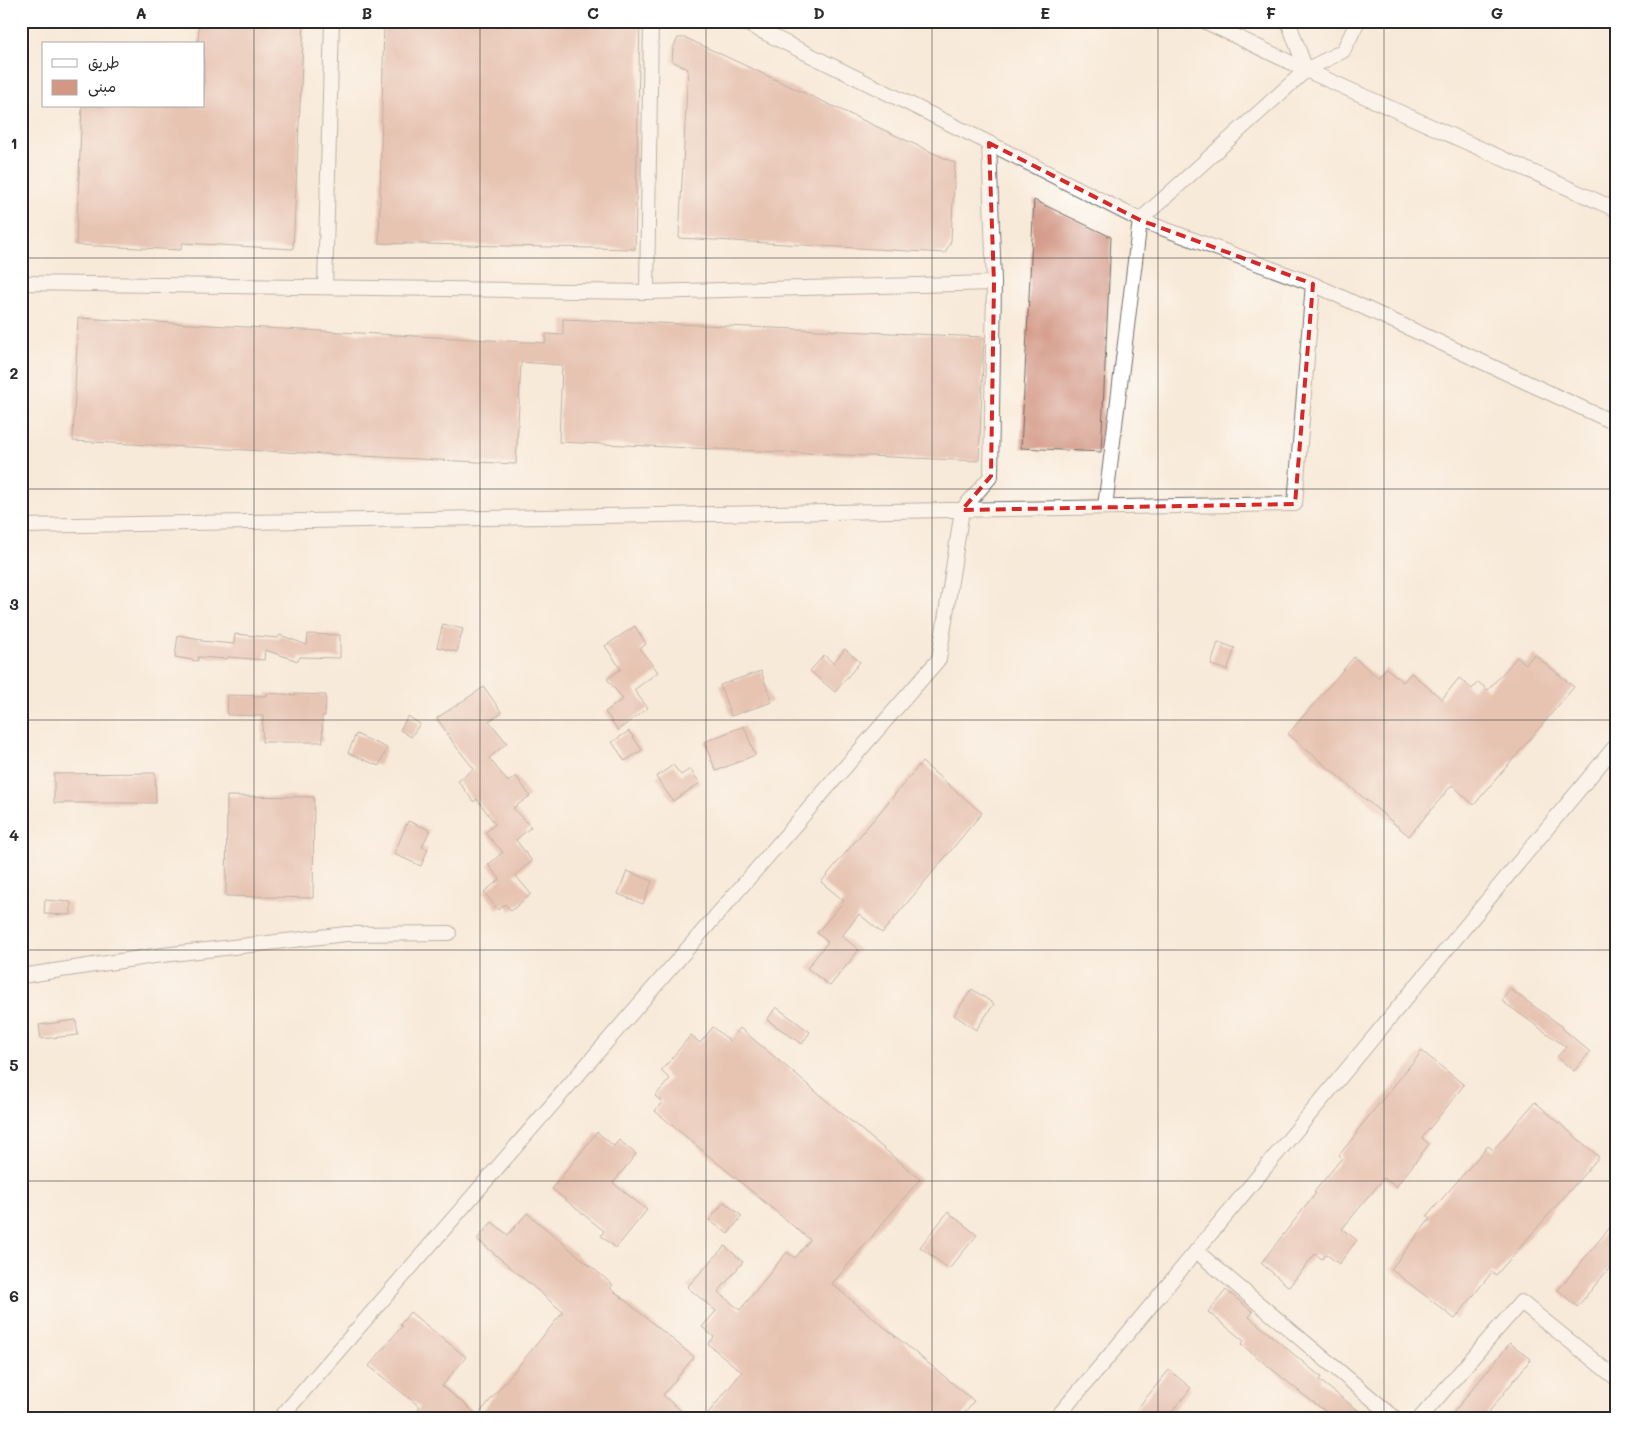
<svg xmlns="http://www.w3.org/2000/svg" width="1638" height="1439" font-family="Mali,'Playpen Sans Arabic',sans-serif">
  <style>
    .building { fill: #d39784 }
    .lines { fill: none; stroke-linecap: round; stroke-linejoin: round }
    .minor-casing { stroke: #736e68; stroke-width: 16 }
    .minor { stroke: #fff; stroke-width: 14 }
    .marked { fill: none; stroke: #d62828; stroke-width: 4; stroke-dasharray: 10 6; stroke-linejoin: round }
    .grid { fill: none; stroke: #2b2b2b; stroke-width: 1; stroke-opacity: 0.55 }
    .neatline { fill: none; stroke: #2b2b2b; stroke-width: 2 }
    .grid-label { font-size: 16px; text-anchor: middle; font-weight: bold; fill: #2b2b2b }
  </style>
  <rect width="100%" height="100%" fill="#fff"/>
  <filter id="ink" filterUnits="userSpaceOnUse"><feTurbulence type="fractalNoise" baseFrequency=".02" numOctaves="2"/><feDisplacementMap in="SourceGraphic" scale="10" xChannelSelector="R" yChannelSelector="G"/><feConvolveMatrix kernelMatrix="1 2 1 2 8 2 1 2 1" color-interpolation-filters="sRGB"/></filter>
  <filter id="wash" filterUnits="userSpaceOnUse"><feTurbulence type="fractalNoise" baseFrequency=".0096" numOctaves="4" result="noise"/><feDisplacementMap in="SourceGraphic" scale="20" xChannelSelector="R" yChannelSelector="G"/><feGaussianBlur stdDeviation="1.12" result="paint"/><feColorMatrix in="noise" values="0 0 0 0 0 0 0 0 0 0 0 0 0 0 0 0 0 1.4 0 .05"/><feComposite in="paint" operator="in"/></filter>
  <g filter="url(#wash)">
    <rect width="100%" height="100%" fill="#f8ead9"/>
    <g id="blocks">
      <!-- building -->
      <path class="building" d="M199,21H304L293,249L182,243L181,250L76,245L82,106H204V44H198Z
        M384,21H640L635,249L379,243Z
        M678,38H686L955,163L951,241L945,253L679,238L688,69L672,61L673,48Z
        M1034,200L1111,237L1101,452L1021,448Z
        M78,318L546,343V334L563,335V319L984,337L979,461L559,442L562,365L521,362L516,464L73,441Z
        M443,624L463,629L457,652L437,647Z
        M635,626L646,644L640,649L658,672L634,690L648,708L618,730L605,712L623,699L607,679L621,669L605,646Z
        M235,634L278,638L280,635L307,645L308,634L340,635V658L300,657L298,661L265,650L264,660L228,657L227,659L198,657V661L175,657L178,635L201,639V641L234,644Z
        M1218,642L1235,648L1227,670L1211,665Z
        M845,649L860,662L835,692L810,671L824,655L833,663Z
        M1534,654L1574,687L1474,805L1452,785L1409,836L1288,734L1354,657L1378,678L1386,668L1403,682L1411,673L1442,699L1459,678L1472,689L1478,682L1488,690L1517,657L1526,664Z
        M761,671L772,702L731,716L720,685Z
        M484,687L502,713L489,721L507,743L489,758L508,782L516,776L530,796L513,808L531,827L516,840L532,861L515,875L531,894L511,911L505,904L498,910L484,892L500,879L488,865L503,852L485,833L495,824L477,799L474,802L458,781L474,769L454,744L437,718Z
        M267,693L295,695V694L326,695L325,716H322L323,742H262L263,716L227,715L228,695L267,696Z
        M408,716L420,724L411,737L400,730Z
        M744,726L755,755L716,771L704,742Z
        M629,731L642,750L625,761L612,742Z
        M356,734L387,748L379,766L348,753Z
        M922,762L982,813L882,933L859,914L842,936L859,950L830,986L807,968L828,942L817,933L844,901L821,882Z
        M673,765L681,775L690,769L700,783L673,801L656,777Z
        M155,773L156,803H54V774Z
        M227,796L314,797L313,898L226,896Z
        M408,821L430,830L422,847L428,849L421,866L394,854Z
        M627,871L652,881L643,904L618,894Z
        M45,900L71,902V915L44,914Z
        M972,989L994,1004L976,1030L954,1015Z
        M1510,989L1563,1027L1562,1028L1590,1052L1574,1071L1557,1057L1566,1047L1502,1001Z
        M776,1007L810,1032L802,1044L767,1020Z
        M76,1020L78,1035L41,1039L39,1025Z
        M713,1027L730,1041L740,1028L920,1179L832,1284L974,1401L960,1418H704L742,1372L708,1344L714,1337L702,1327L716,1311L687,1287L725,1246L743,1262L718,1292L740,1310L787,1252L795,1258L810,1240L655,1111L662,1102L655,1096L670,1079L661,1071L691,1035L700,1043Z
        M1422,1051L1464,1085L1422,1138L1429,1144L1396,1187L1384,1178L1342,1229L1357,1240L1339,1264L1326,1254L1322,1259L1315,1254L1289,1287L1261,1263L1316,1193L1314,1192L1342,1158L1339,1155L1357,1133L1356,1132Z
        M1535,1102L1599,1157L1496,1275L1492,1272L1455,1319L1391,1269L1430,1219L1427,1216L1488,1146L1493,1150Z
        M597,1132L614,1146L619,1140L636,1154L613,1183L647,1210L616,1248L601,1236L604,1231L552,1189Z
        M724,1202L742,1216L728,1234L709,1220Z
        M948,1212L977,1235L949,1269L920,1247Z
        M527,1213L613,1285L610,1288L694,1357L663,1395L689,1418H412L420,1407L369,1366L402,1326L400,1325L410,1312L466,1357L442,1386L478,1415L563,1312L477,1239L492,1222L508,1235Z
        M1617,1219V1259L1577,1307L1558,1290Z
        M1226,1290L1253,1312L1249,1317L1321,1377L1319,1380L1368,1418H1334L1305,1396L1241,1344L1244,1341L1208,1312Z
        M1510,1343L1531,1359L1484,1418H1449Z
        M1169,1370L1191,1388L1167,1418H1146L1136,1410Z"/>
    </g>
  </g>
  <g filter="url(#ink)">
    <use href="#blocks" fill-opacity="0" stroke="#736e68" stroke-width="1"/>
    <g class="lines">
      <defs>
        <path id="minor" d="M741,21L989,143L1140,220L1313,284L1617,424
          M1204,21L1306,70L1617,210
          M1288,21L1306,70
          M21,26V21
          M21,283L647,292L994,283L989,143
          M325,287L332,21
          M647,292L651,21
          M1105,507L1140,220L1306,70L1343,51L1358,21
          M21,526L1295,504L1313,284
          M21,976L154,956L346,934L449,933
          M1196,1251L1395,1418
          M280,1418L939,659L962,510L991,476L994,283
          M1056,1418L1109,1356L1617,744
          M1420,1418L1521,1302L1617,1379"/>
      </defs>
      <!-- minor casing -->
      <use href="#minor" class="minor-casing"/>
      <!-- minor -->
      <use href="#minor" class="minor"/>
    </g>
  </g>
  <!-- marked area -->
  <path d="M0 0H1638V1439H0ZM989,143L1140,220L1313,284L1295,504L962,510L991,476L994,283Z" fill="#f8ead9" fill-opacity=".55" fill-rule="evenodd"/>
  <path class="marked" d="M989,143L1140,220L1313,284L1295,504L962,510L991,476L994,283Z"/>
  <!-- grid -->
  <path class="grid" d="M254,21V1418M480,21V1418M706,21V1418M932,21V1418M1158,21V1418M1384,21V1418M21,258H1617M21,489H1617M21,720H1617M21,950H1617M21,1181H1617"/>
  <!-- margin -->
  <rect width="1638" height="1439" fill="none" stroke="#fff" stroke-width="55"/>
  <!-- legend -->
  <rect x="42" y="42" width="162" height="65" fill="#ffffff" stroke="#aaaaaa"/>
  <rect x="52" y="59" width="25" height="8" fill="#ffffff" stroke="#aaaaaa"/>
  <text x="88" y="68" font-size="15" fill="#2b2b2b">طريق</text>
  <rect x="52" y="80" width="25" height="15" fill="#d39784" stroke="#aaaaaa"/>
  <text x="88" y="92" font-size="15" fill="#2b2b2b">مبنى</text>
  <rect x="28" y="28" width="1582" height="1384" class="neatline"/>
  <g class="grid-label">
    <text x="141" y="19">A</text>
    <text x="367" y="19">B</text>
    <text x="593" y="19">C</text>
    <text x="819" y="19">D</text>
    <text x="1045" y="19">E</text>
    <text x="1271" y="19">F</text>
    <text x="1497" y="19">G</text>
    <text x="14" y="149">1</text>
    <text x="14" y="379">2</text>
    <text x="14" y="610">3</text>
    <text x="14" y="841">4</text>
    <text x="14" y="1071">5</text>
    <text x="14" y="1302">6</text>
  </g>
</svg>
